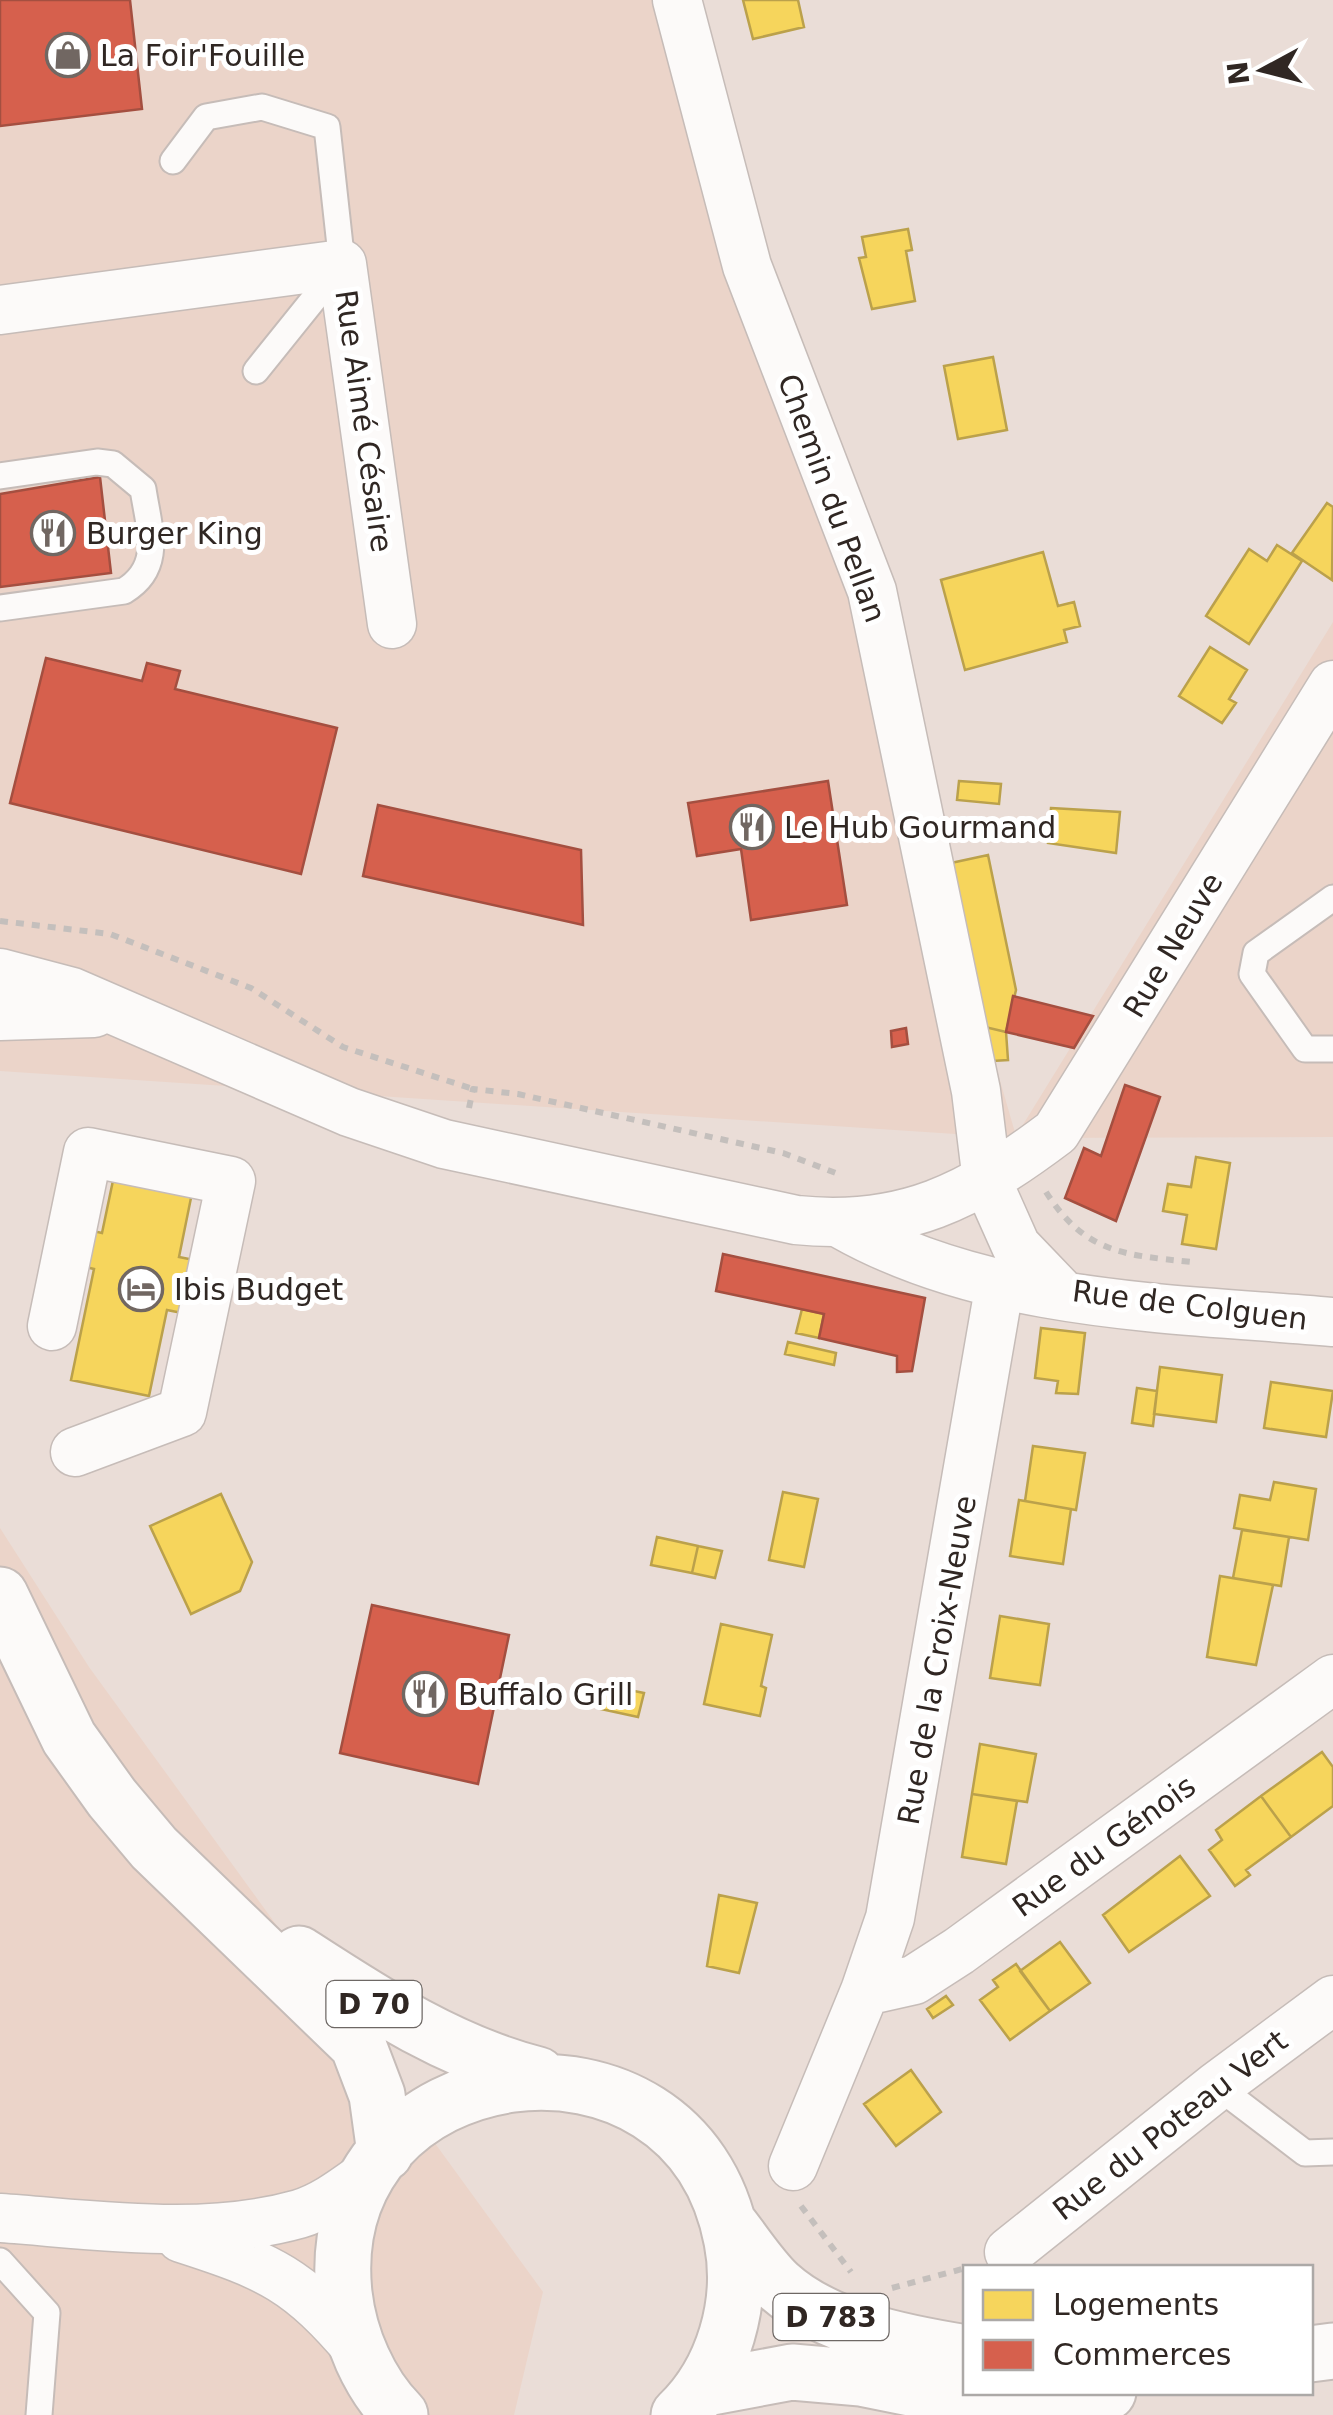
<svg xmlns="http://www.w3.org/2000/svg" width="1333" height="2415" font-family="'DejaVu Sans',sans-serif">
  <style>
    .built { fill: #ebd4c9 }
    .homes { fill: #f6d55c; stroke: #bba14b; stroke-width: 2.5 }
    .shops { fill: #d6604d; stroke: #a44f40; stroke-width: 2.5 }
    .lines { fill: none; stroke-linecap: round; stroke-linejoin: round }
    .service-casing { stroke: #c6bcb8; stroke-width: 29 }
    .minor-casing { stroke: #c6bcb8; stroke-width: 51 }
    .primary-casing { stroke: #c6bcb8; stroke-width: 59 }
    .path { stroke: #c4bfbc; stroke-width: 6; stroke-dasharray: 8 8; stroke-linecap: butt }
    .service { stroke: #fcfaf9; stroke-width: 25 }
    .minor { stroke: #fcfaf9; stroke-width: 48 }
    .primary { stroke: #fcfaf9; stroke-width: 55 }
    .labels { text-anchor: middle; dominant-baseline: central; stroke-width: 10; stroke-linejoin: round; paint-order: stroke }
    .shield { fill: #fff; stroke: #6e6865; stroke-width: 2.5 }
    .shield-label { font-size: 28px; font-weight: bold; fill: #302723 }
    .poi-label { font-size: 30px; fill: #302723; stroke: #fff; text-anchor: start }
    .street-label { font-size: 30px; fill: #302723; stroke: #fff }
  </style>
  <rect width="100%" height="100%" fill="#eaddd7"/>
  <!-- built -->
  <path class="built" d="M0,0H688L1016,1136L1333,622V1137L1016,1138L0,1071Z
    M0,1528L89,1667L543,2292L514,2415H0Z"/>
  <!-- homes -->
  <path class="homes" d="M743,0H798L804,27L753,39Z
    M908,229L912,250L906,251L915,301L872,309L859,258L866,257L862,237Z
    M993,357L1007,430L958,439L944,366Z
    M1327,503L1333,507L1332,580L1292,553Z
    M1277,545L1302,561L1249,644L1206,616L1249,549L1267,561Z
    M1043,552L1058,606L1074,602L1080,626L1064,630L1067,642L965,670L941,580Z
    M1210,647L1247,670L1229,699L1236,703L1222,723L1179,696Z
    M959,781L1001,784L999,804L957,800Z
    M1051,808L1120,812L1116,853L1048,843Z
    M988,855L1016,990L1006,1032L985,1027L951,863Z
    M985,1027L1006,1032L1008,1060L992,1061Z
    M1196,1157L1230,1163L1216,1249L1182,1244L1187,1215L1163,1211L1168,1184L1191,1187Z
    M115,1171L193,1188L179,1257L199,1261L187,1314L167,1310L149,1396L71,1380L94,1269L77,1265L84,1229L102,1233Z
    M802,1309L824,1314L819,1338L796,1333Z
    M1041,1328L1085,1333L1078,1394L1056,1393L1058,1381L1035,1378Z
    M788,1342L836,1353L834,1365L785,1354Z
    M1160,1367L1222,1375L1216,1422L1154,1414Z
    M1271,1382L1333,1391L1326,1437L1264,1428Z
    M1137,1388L1157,1391L1153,1426L1132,1423Z
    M1033,1446L1085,1453L1076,1510L1025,1501Z
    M1274,1482L1316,1489L1308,1540L1234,1528L1240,1495L1270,1500Z
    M783,1492L818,1499L804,1567L769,1560Z
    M221,1494L252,1562L240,1591L191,1614L150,1526Z
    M1019,1500L1071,1509L1063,1564L1010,1556Z
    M1242,1530L1289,1537L1281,1586L1233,1578Z
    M657,1537L698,1546L692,1573L651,1565Z
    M698,1546L722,1551L715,1578L692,1573Z
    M1220,1576L1273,1585L1256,1665L1207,1657Z
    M1000,1616L1049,1624L1040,1685L990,1678Z
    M721,1624L772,1635L761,1686L766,1688L760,1716L704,1704Z
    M605,1685L644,1693L638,1717L601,1709Z
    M980,1744L1036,1754L1027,1802L972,1794Z
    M1322,1752L1333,1767V1806L1291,1837L1261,1796Z
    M972,1794L1017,1801L1006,1864L962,1857Z
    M1261,1796L1291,1837L1246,1870L1250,1875L1235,1886L1209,1850L1222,1840L1216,1830Z
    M1180,1856L1210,1896L1129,1952L1103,1915Z
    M719,1895L757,1903L739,1973L707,1966Z
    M1060,1942L1090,1983L1050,2011L1020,1971Z
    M1016,1964L1050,2011L1010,2040L980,2000L998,1987L993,1980Z
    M946,1996L953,2005L933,2018L927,2009Z
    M911,2070L941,2112L896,2146L864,2104Z"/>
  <!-- shops -->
  <path class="shops" d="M0,0H130L142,109L0,126Z
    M100,477L111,573L0,587V494Z
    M46,658L142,681L147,663L180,671L175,689L337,728L301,874L10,803Z
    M828,781L847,905L751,920L741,849L697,856L688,803Z
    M378,805L581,850L583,925L363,876Z
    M1013,996L1093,1016L1074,1048L1006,1032Z
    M906,1028L908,1044L892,1047L891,1031Z
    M1125,1085L1160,1097L1116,1221L1065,1198L1084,1148L1101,1156Z
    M723,1254L925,1298L912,1371L897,1372V1356L819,1338L824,1314L716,1291Z
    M372,1605L509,1635L478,1784L340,1753Z"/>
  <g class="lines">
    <defs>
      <path id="service" d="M173,161L206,117L262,107L327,127L342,264L256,371
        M0,476L97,462L113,464L143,489C149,529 164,567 124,591L0,608
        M1333,898L1256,953L1252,974L1305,1049H1333
        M1217,2086L1305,2153L1333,2152
        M0,2261L47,2313L39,2415"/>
      <path id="minor" d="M677,0L747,266L872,591L976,1091L987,1181L1016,1246L1062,1294
        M0,310L342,264L392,624
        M0,973L72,992L349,1112L444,1144L796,1220C904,1231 971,1196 1056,1132L1333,685
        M0,1016L94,1013
        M843,1225C988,1307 1170,1308 1333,1322
        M52,1326L88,1152L231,1181L182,1412L75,1452
        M865,1991L914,1980L959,1951L1333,1679
        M793,2166L865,1991L890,1918L1000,1283
        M0,2218C98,2225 203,2241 299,2214C326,2206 349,2187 372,2171
        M181,2238C271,2267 298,2279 360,2352
        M1009,2252L1217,2086L1333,2000"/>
      <path id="primary" d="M0,1595L69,1738L112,1798L154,1848L358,2045L377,2095L385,2153
        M299,1954C376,2004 449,2052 538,2075
        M729,2224C745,2244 760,2268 778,2285C825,2328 904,2343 966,2353
        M1310,2354L1333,2351
        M701,2389L792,2372L861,2378L945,2395L1017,2399L1108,2392
        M400,2415C369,2384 349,2337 344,2293C319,2049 686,1998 732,2241C744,2302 724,2372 679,2415"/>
    </defs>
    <!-- service casing -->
    <use href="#service" class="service-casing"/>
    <!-- minor casing -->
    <use href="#minor" class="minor-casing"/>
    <!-- primary casing -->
    <use href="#primary" class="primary-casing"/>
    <!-- path -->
    <path class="path" d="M0,921L110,934L251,988L343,1047L473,1089
      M469,1108L473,1089L518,1094L783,1153L841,1175
      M1046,1192C1085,1253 1123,1255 1192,1262
      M801,2206L851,2272
      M892,2288L966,2268"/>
    <!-- service -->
    <use href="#service" class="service"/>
    <!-- minor -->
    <use href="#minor" class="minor"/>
    <!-- primary -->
    <use href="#primary" class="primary"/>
  </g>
  <!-- icons -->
  <defs>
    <symbol id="shop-ring" viewBox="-11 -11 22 22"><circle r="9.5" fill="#fff" stroke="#716762" stroke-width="1.5"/><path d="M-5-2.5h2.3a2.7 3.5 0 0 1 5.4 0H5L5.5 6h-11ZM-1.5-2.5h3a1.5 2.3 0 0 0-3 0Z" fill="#716762"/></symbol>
    <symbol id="restaurant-ring" viewBox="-11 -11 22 22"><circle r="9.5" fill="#fff" stroke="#716762" stroke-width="1.5"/><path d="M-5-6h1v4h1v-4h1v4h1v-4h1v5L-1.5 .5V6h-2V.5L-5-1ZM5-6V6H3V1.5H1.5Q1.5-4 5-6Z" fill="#716762"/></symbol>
    <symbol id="hotel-ring" viewBox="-11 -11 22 22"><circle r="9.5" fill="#fff" stroke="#716762" stroke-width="1.5"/><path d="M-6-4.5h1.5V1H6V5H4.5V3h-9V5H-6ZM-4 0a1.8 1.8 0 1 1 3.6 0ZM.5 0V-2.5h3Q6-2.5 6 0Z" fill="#716762"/></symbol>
  </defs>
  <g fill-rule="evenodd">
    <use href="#shop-ring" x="43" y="30" width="50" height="50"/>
    <use href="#restaurant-ring" x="28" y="508" width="50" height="50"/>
    <use href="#restaurant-ring" x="727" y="802" width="50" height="50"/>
    <use href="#hotel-ring" x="116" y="1264" width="50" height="50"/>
    <use href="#restaurant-ring" x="400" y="1669" width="50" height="50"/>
  </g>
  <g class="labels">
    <!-- shield labels -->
    <g class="shield">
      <rect x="326.5" y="1981" width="95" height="46" rx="8"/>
      <rect x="773.5" y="2294" width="115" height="46" rx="8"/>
    </g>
    <g class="shield-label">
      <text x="374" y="2004">D 70</text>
      <text x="831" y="2317">D 783</text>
    </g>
    <!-- poi labels -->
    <g class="poi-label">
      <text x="100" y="55">La Foir'Fouille</text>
      <text x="86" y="533">Burger King</text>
      <text x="784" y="827">Le Hub Gourmand</text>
      <text x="174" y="1289">Ibis Budget</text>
      <text x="458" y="1694">Buffalo Grill</text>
    </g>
    <!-- street labels -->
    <g class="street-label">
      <text transform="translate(364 421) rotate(82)">Rue Aimé Césaire</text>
      <text transform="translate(832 498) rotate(70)">Chemin du Pellan</text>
      <text transform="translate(1173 945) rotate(-59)">Rue Neuve</text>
      <text transform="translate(1190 1305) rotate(7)">Rue de Colguen</text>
      <text transform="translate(937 1660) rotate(-80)">Rue de la Croix-Neuve</text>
      <text transform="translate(1104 1846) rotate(-36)">Rue du Génois</text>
      <text transform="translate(1170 2125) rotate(-38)">Rue du Poteau Vert</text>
    </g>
  </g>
  <!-- legend -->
  <rect x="963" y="2265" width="350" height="130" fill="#ffffff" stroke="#aca9a7" stroke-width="2.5"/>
  <rect x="983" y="2290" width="50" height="30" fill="#f6d55c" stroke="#aca9a7" stroke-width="2.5"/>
  <text x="1053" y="2315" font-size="30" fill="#302723">Logements</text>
  <rect x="983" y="2340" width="50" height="30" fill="#d6604d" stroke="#aca9a7" stroke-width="2.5"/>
  <text x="1053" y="2365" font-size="30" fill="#302723">Commerces</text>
  <!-- north arrow -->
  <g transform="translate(1263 70) rotate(263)" stroke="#ffffff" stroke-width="8" paint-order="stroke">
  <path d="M0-8L18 38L0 25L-18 38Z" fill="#302723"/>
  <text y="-15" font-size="28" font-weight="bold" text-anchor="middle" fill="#302723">N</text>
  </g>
</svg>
